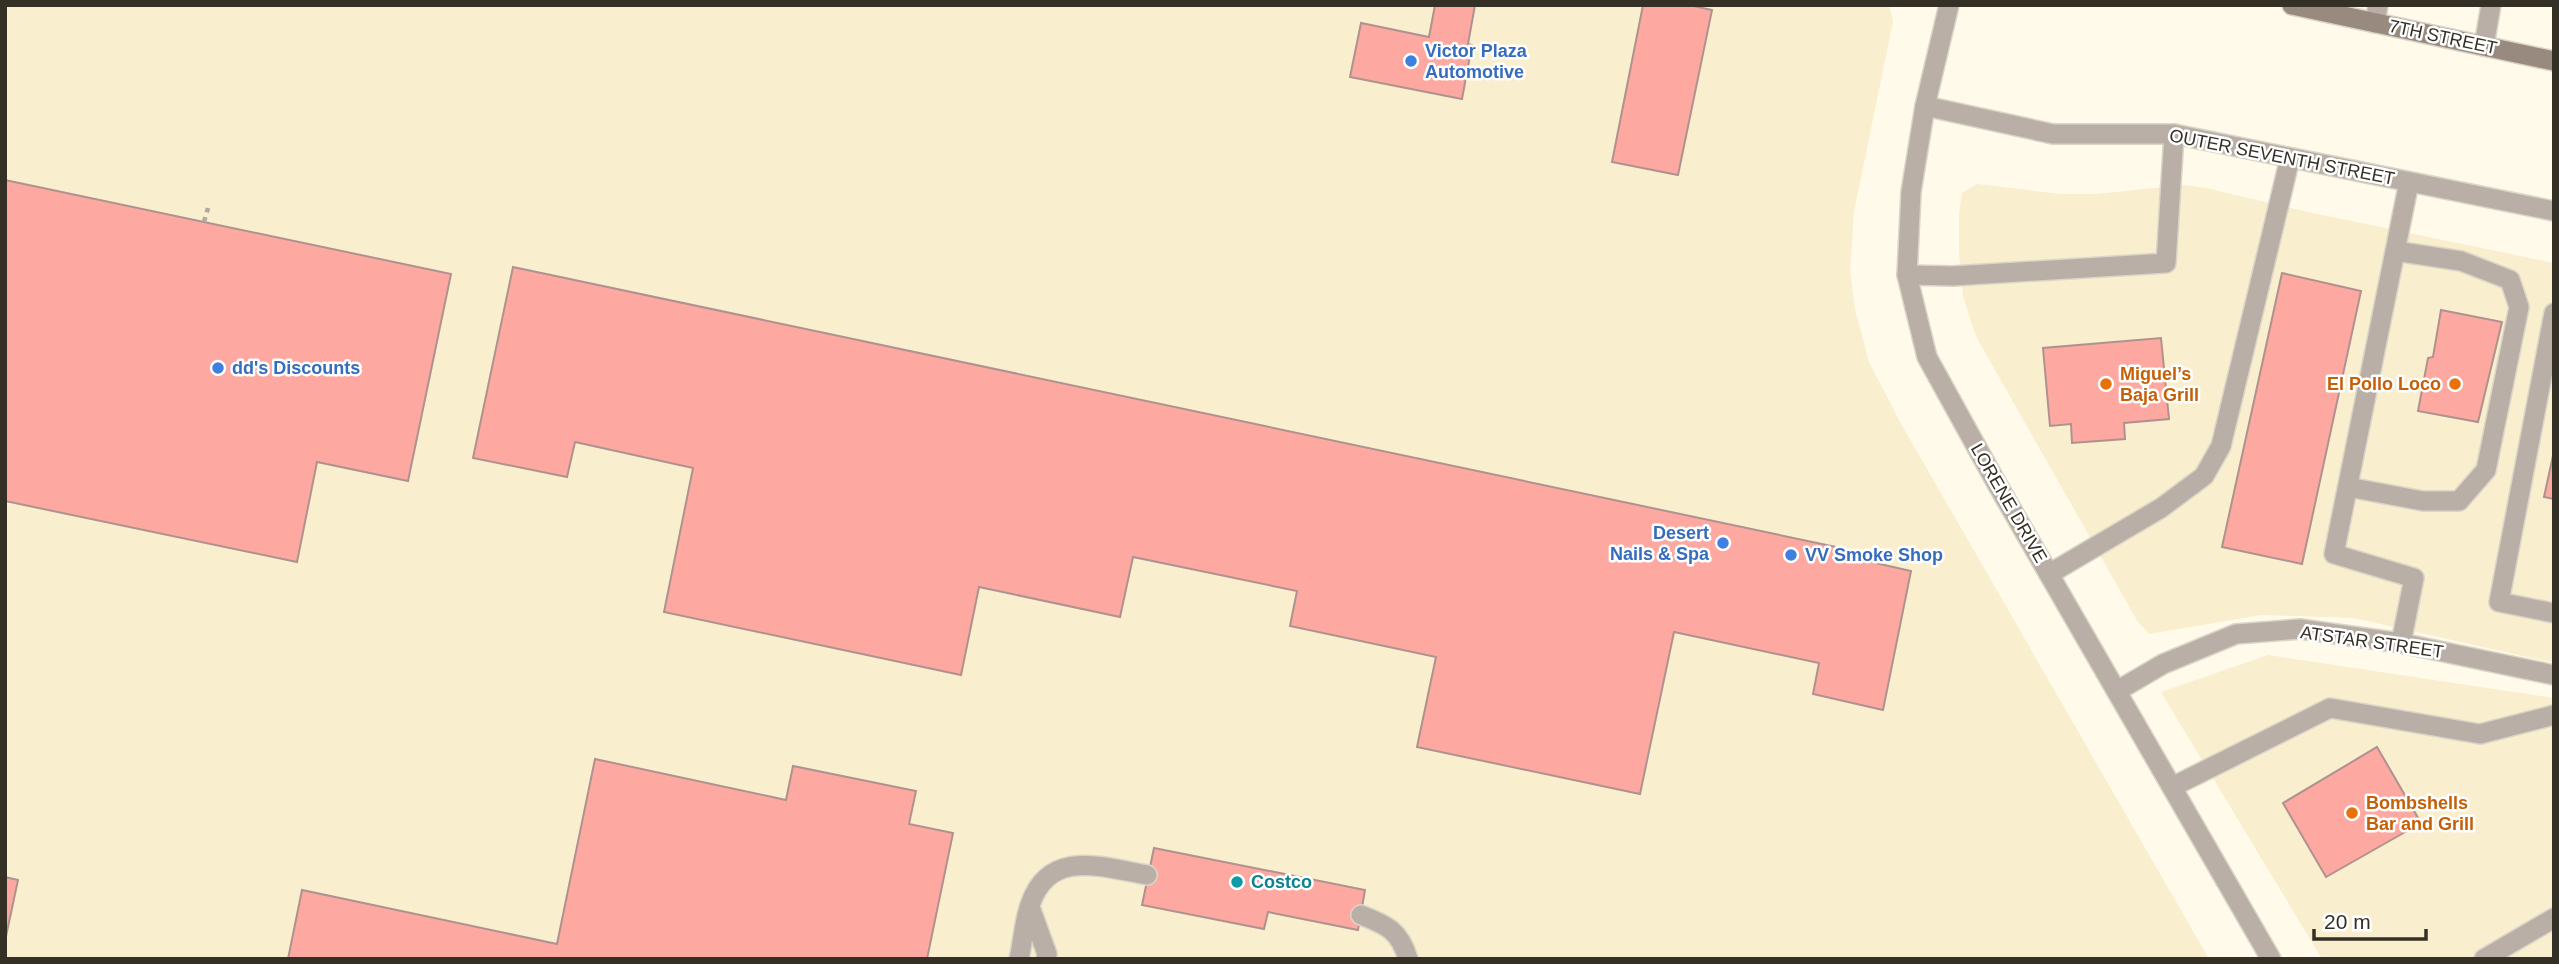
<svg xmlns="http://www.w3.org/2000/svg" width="2559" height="964" font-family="Arial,sans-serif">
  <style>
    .built { fill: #f9eecd }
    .building { fill: #fda9a1; stroke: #af928f; stroke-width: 2 }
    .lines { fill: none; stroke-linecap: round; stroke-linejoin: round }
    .service-casing { stroke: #dad6c7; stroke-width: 22 }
    .minor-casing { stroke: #dad6c7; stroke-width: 22 }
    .tertiary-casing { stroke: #dad6c7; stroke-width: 22 }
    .secondary-casing { stroke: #dad6c7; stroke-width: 22 }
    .path { stroke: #afaa9d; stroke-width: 4.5; stroke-dasharray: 5 5; stroke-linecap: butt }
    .service { stroke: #b9afa7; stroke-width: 19 }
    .minor { stroke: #b9afa7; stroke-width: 19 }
    .tertiary { stroke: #b9afa7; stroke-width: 19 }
    .secondary { stroke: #998a7f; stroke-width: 19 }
    .shop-dot { fill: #3f7fe0; stroke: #fff; stroke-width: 2.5 }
    .food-dot { fill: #e8710a; stroke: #fff; stroke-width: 2.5 }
    .culture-dot { fill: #0f9aa8; stroke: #fff; stroke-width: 2.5 }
    .labels { text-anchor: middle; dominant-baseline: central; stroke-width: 5; stroke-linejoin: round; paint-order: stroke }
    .street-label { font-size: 18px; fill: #343026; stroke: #fff }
    .shop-label { font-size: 18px; font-weight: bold; fill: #366cbe; stroke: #fff; text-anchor: start }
    .food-label { font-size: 18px; font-weight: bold; fill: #c56008; stroke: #fff; text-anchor: start }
    .culture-label { font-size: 18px; font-weight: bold; fill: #0d838f; stroke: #fff; text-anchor: start }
  </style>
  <rect width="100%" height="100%" fill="#fffaea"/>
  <!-- built -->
  <path class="built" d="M5,5H1886L1890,8L1893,21L1854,212L1850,271L1855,309L1869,362L1900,422L2209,959H5Z
    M1977,184L2060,194H2096L2184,185L2206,188L2303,211L2554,263V663L2354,618L2261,615L2149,634L2138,622L1978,340L1971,322L1963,296L1959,253V214L1962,193Z
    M2268,655L2554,698V959H2322L2161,692Z"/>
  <!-- building -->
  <path class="building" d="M1435,5H1475L1468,44L1472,45L1462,99L1350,77L1361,23L1429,37Z
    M1643,5H1689L1712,10L1678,175L1612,162Z
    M5,180L451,274L408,481L317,462L297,562L5,501Z
    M513,267L1841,548L1840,555L1911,571L1883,710L1813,694L1819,663L1674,632L1640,794L1417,747L1436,657L1290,626L1297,591L1133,557L1120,617L979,587L961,675L664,612L693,468L575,442L567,477L473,458Z
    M2282,273L2361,291L2302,564L2222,547Z
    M2441,310L2502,322L2478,422L2418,411L2428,358L2433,357Z
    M2161,338L2169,419L2124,423L2125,439L2072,443L2071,424L2050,426L2043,348Z
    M2554,451V499L2544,497Z
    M2377,747L2421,823L2326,877L2283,803Z
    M595,759L786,800L793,766L916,791L909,824L953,833L927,959H288L302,890L557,944Z
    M1154,848L1365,890L1358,930L1268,912L1264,929L1142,905Z
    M5,877L18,880L5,941Z"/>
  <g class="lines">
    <defs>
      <path id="service" d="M2375,23L2378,5
        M2484,46L2491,5
        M1907,275L1953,276L2166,263L2174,134
        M2554,313L2499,602L2554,613
        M2348,487L2423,501H2459L2486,470L2519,307L2510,280L2461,261L2395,251
        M2049,574L2161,508L2204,476L2221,446L2290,158
        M2401,643L2414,578L2334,554L2409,182
        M2172,787L2330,708L2480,734L2554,715
        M1030,907L1047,954L1046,959
        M1361,915C1387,925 1400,931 1408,959
        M1019,959C1023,941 1024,922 1030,905C1049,848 1102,867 1147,875
        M2484,959L2554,918"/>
      <path id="minor" d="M1925,106L2053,134H2174L2554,211
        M2117,691L2163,664L2236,634L2300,629L2401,643L2554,675"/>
      <path id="tertiary" d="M1949,5L1925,106L1911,192L1907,275L1927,357L1997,484L2271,959"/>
      <path id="secondary" d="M2292,5L2554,61"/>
    </defs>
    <!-- service casing -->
    <use href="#service" class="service-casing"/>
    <!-- minor casing -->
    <use href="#minor" class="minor-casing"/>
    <!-- tertiary casing -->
    <use href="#tertiary" class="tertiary-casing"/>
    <!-- secondary casing -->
    <use href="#secondary" class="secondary-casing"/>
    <!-- path -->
    <path class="path" d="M204,222L208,208"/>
    <!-- service -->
    <use href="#service" class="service"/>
    <!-- minor -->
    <use href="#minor" class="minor"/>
    <!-- tertiary -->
    <use href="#tertiary" class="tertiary"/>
    <!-- secondary -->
    <use href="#secondary" class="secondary"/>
  </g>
  <!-- markers -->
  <g class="shop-dot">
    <circle cx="1411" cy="61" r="7"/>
    <circle cx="218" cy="368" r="7"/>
    <circle cx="1723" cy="543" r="7"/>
    <circle cx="1791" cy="555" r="7"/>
  </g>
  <g class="food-dot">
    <circle cx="2106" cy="384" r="7"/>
    <circle cx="2455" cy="384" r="7"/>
    <circle cx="2352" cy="813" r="7"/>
  </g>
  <circle class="culture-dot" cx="1237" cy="882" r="7"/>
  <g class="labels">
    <!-- street labels -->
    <g class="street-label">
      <text transform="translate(2443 37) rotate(12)">7TH STREET</text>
      <text transform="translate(2282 157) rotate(11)">OUTER SEVENTH STREET</text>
      <text transform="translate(2009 503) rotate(60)">LORENE DRIVE</text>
      <text transform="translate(2372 642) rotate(8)">ATSTAR STREET</text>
    </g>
    <!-- shop labels -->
    <g class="shop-label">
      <text x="1425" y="51">Victor Plaza<tspan x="1425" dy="21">Automotive</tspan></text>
      <text x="232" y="368">dd's Discounts</text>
      <text x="1709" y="533" text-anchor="end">Desert<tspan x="1709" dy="21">Nails &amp; Spa</tspan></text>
      <text x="1805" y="555">VV Smoke Shop</text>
    </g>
    <!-- food labels -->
    <g class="food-label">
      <text x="2120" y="374">Miguel’s<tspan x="2120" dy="21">Baja Grill</tspan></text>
      <text x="2441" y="384" text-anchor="end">El Pollo Loco</text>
      <text x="2366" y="803">Bombshells<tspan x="2366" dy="21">Bar and Grill</tspan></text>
    </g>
    <!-- culture labels -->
    <g class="culture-label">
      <text x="1251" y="882">Costco</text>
    </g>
  </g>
  <!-- border -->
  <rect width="2559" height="964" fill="none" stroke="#343026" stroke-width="14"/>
  <!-- scale -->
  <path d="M2314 929v10h112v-10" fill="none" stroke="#343026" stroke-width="3.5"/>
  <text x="2324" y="929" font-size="21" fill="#343026" stroke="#ffffff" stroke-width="5" paint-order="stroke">20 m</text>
</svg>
